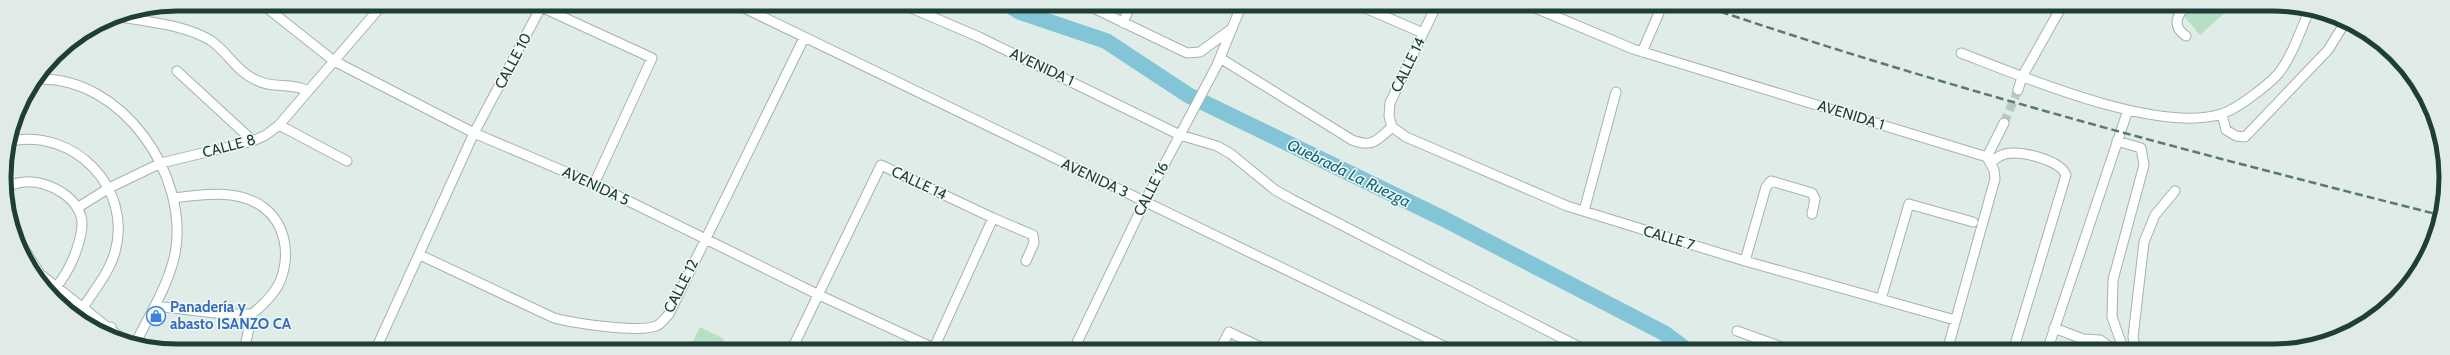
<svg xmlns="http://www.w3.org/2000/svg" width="2450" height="355" font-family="Cabin,sans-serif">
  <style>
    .pitch { fill: #b6e0c4 }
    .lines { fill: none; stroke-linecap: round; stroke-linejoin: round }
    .river { stroke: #82c5d7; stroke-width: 16 }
    .street-tunnel { stroke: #b9c9c5; stroke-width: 9; stroke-dasharray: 9 4.5; stroke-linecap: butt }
    .street-casing { stroke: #a2b4b0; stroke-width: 11 }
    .street { stroke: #fff; stroke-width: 9 }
    .rail { stroke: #597a73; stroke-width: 2.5; stroke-dasharray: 8 4; stroke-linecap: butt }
    .labels { text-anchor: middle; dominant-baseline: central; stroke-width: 3; stroke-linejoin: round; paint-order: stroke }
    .street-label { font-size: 15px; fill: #1f3e38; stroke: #f1f9f5 }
    .shop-label { font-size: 15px; font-weight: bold; fill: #366cbe; stroke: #f1f9f5; text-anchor: start }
    .water-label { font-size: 16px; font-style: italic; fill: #136880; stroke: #f1f9f5 }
    .rim { fill: none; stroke: #1f3e38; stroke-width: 5 }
  </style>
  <rect width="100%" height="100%" fill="#e0ece8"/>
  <!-- pitch -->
  <path class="pitch" d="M2195,4H2225L2229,9L2200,35L2183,15Z
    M700,327L724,339L718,351H688Z"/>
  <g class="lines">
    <!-- river -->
    <path class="river" d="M1007,4L1020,12L1106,41L1188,95L1444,219L1664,333L1688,351"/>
    <!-- street-tunnel -->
    <path class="street-tunnel" d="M1659,13L1662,4
      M2004,123L2018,90"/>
    <defs>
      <path id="street" d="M262,4L334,61L474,133L594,184L817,294L940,351
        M736,4L1454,351
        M902,4L979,37L1180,135L1217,146L1231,154L1275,190L1293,200L1587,351
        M1085,4L1187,53L1200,52L1230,30
        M1356,4L1423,33
        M1526,4L1633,49L1987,157L1994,170L1995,179L1947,351
        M116,16C147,22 183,24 210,40C227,51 237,72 256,80C273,89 291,82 308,91
        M1123,23L1131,4
        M2186,36C2171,26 2177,14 2188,4
        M1642,52L1659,13
        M1961,53C2023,77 2158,134 2221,114C2236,110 2268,85 2278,74C2292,57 2300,31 2309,11
        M1220,58L1352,140C1373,148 1377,140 1392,127
        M177,71L253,141
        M39,79C122,77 190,175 175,254C168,286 150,314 136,342
        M2018,90L2022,77L2063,4
        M2222,114L2226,130L2236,136L2245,137L2328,50L2346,21
        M279,125L347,161
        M1392,127L1406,137L1567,206L1745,261L1955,320
        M1392,127L1389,116L1390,103L1437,4
        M10,141C74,128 133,188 115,252C109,273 94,290 83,308
        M2117,141L2141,148L2144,165L2113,280L2112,317L2124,351
        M1987,157L2004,123
        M1991,162C1995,159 2000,155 2005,154C2020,150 2060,160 2066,175L2013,351
        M7,186C13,185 19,182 25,182C49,180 83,199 82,226C80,247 69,272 56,287
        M77,208L109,188L161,163L253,141L266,135L279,125L383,4
        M10,209L21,244L40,274L124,340
        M1584,211L1616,92
        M993,218L1033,235L1034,243L1026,261
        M420,255L554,318C573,323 642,334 658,325C662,323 666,317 669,314L804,38
        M1745,261L1766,187L1771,181L1812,193L1815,199L1812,214
        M1881,299L1909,204L1973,222
        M155,306L224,314H252C263,305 276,293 281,279C290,254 286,224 263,207C239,189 202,194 174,198
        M2054,328L2083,339L2078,351
        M1737,331L1793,351
        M99,332L111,327
        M2083,339L2100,340L2115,351
        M244,351L252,314
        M375,351L474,133L541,7L652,58L594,184
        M791,351L881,165L993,218L934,348
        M1073,351L1145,201L1217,65L1242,4
        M1219,351L1229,332L1269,351
        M2047,351L2128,110
        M2136,351L2133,337L2144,242L2155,215L2175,191"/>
    </defs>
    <!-- street casing -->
    <use href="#street" class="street-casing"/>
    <!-- street -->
    <use href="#street" class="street"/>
    <!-- rail -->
    <path class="rail" d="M1698,4C1941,87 2190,152 2440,215"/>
  </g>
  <!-- icons -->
  <defs>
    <symbol id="shop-ring" viewBox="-11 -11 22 22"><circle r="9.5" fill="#f1f9f5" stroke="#3f7fe0" stroke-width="1.5"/><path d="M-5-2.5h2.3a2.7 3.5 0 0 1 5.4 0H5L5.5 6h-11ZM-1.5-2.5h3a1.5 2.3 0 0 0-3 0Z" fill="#3f7fe0"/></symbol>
  </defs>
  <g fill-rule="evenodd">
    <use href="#shop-ring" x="145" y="305" width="22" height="22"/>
  </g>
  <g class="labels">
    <!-- street labels -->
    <g class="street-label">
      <text transform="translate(513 61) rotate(-62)">CALLE 10</text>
      <text transform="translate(1408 65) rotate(-64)">CALLE 14</text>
      <text transform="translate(1042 67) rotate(25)">AVENIDA 1</text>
      <text transform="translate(1851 115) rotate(17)">AVENIDA 1</text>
      <text transform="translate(229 146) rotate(-15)">CALLE 8</text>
      <text transform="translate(1095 178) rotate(25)">AVENIDA 3</text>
      <text transform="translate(919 183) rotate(25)">CALLE 14</text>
      <text transform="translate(596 186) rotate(25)">AVENIDA 5</text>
      <text transform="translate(1151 189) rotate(-63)">CALLE 16</text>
      <text transform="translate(1669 238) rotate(17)">CALLE 7</text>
      <text transform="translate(681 286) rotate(-63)">CALLE 12</text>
    </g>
    <!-- shop labels -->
    <g class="shop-label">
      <text x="170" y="307">Panadería y<tspan x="170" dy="17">abasto ISANZO CA</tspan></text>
    </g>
    <!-- water labels -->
    <g class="water-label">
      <text transform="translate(1349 173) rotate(26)">Quebrada La Ruezga</text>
    </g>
  </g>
  <!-- crop -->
  <path d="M0 0H2450V355H0ZM177 11H2273A166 166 0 0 1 2439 177V178A166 166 0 0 1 2273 344H177A166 166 0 0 1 11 178V177A166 166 0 0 1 177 11Z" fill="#e0eae6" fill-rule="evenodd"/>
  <path class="rim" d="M177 11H2273A166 166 0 0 1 2439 177V178A166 166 0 0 1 2273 344H177A166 166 0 0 1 11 178V177A166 166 0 0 1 177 11Z"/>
</svg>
